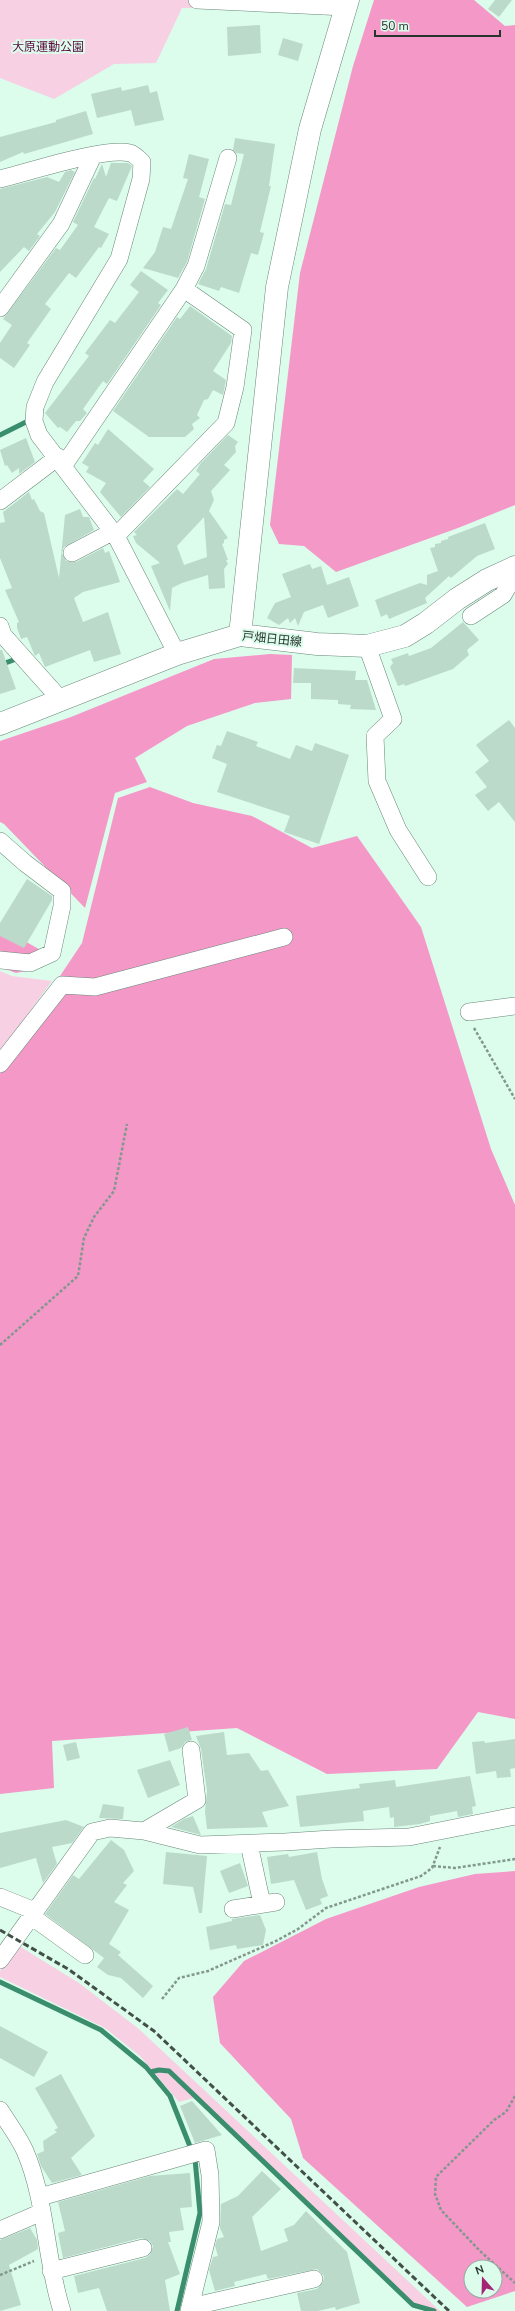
<svg xmlns="http://www.w3.org/2000/svg" width="515" height="2311" font-family="'Nunito Sans','Noto Sans JP',sans-serif">
  <style>
    .green { fill: #f8d0e4 }
    .forest { fill: #f498c8; fill-rule: evenodd }
    .lines { fill: none; stroke-linecap: round; stroke-linejoin: round }
    .stream { stroke: #3a8e6d; stroke-width: 5 }
    .building { fill: #bbdaca; fill-rule: evenodd }
    .street-casing { stroke: #6a8779; stroke-width: 18 }
    .secondary-casing { stroke: #6a8779; stroke-width: 23 }
    .path { stroke: #82988d; stroke-width: 2.5; stroke-dasharray: 3 2; stroke-linecap: butt }
    .street { stroke: #fff; stroke-width: 17 }
    .secondary { stroke: #fff; stroke-width: 22 }
    .rail { stroke: #425049; stroke-width: 3; stroke-dasharray: 6 3; stroke-linecap: butt }
    .labels { text-anchor: middle; dominant-baseline: central; stroke-width: 4; stroke-linejoin: round; paint-order: stroke }
    .park-label { font-size: 12px; fill: #5c0b3f; stroke: #dcfcec }
    .street-label { font-size: 12px; fill: #28342e; stroke: #dcfcec }
  </style>
  <rect width="100%" height="100%" fill="#dcfcec"/>
  <!-- green -->
  <path class="green" d="M0,0H269V7L182,8L156,63L114,64L54,99L0,78Z
    M0,971L12,976L52,981L0,1052Z
    M16,1944L79,1983L139,2029L440,2311H427L395,2290L194,2098L179,2102L140,2056L105,2028L0,1977V1971Z"/>
  <!-- forest -->
  <path class="forest" d="M374,0H474L505,26L515,25V505L458,528L336,572L304,546L279,544L270,525L300,273L353,66Z
    M270,654L292,655L291,699L255,703L187,726L135,758L147,782L115,793L85,908L4,824L0,822V741L71,717L214,659Z
    M150,787L193,803L252,816L312,848L357,836L421,927L491,1149L515,1205V1719L478,1712L437,1769L327,1774L237,1728L52,1741L54,1788L0,1794V1066L82,943L118,798Z
    M0,927L44,952L43,967L16,973L0,967Z
    M515,1871V2291L467,2307L303,2158L291,2119L220,2043L213,1997L244,1961L326,1919L419,1887L475,1874ZM471,2267H495V2291H471Z"/>
  <g class="lines">
    <!-- stream -->
    <path class="stream" d="M0,435L26,422
      M0,665L19,658
      M0,1982L101,2030L146,2067L170,2096L195,2159L200,2213L177,2311
      M150,2072L159,2070L169,2071L413,2305L434,2311"/>
  </g>
  <!-- building -->
  <path class="building" d="M495,0H512L499,17L488,9Z
    M260,25L261,53L228,56L227,27Z
    M283,38L303,44L298,61L278,55Z
    M148,85L150,93L157,91L164,120L135,126L131,110L97,118L91,94L121,87L122,91Z
    M86,111L93,134L24,154L23,152L0,162V137L56,122V120Z
    M235,138L275,144L269,186H271L260,232L264,233L258,255L251,253L239,293L221,287L219,291L198,284L206,269L225,204L231,205L244,154L236,153L233,150Z
    M189,154L209,159L199,197L205,199L187,262L178,278L143,268L155,252L163,227L171,229L188,179L183,178Z
    M111,163H128L132,166L117,201L109,198L94,227L109,234L101,248L99,247L76,278L69,273L45,304L51,309L27,343L30,345L14,368L0,358V343L12,325L3,319L56,248L60,250L78,225L73,222L94,178L95,179L102,164L106,177Z
    M71,170L75,172L55,212L37,234L40,236L29,251L24,247L0,272V189L47,177L59,182L65,172Z
    M141,271L168,290L158,303L161,305L107,384L103,381L83,409L87,413L80,421H76L67,432L60,427L58,428L45,413L89,356L85,353L110,320L115,323L139,292L130,285Z
    M190,306L232,336L231,343L213,371L226,380L223,395L213,390L208,399L204,400L197,415L200,418L192,424L194,429L185,437H149L113,411L177,317L180,319Z
    M108,429L154,469L143,481L150,487L121,517L100,492L106,483L86,472L89,467L82,463L95,443L98,445Z
    M228,435L238,442L235,446L236,452L224,465L230,470L211,491L214,500L209,511L228,538L224,540V543L222,544L228,560H226L228,564L224,569L225,588L209,589L208,575L182,583L172,588L170,611L151,566L160,563L136,543L133,536L137,535L134,532L177,489L183,494L200,474L196,471L200,464ZM204,517L207,557L184,565L177,546Z
    M26,438L35,462L19,474V468L12,473L7,465L5,466L0,450Z
    M29,492L32,500L34,499L40,511L44,513L59,578L65,515L80,509L83,517H89L94,530L64,547L62,553L66,561L76,562L103,548L105,553L109,551L120,582L83,592L74,598L83,622L108,612L121,654L94,662L90,650L45,667L39,653L35,656L27,637L21,639L17,628V623L19,622L5,590L12,588L0,558V523L5,522L3,512Z
    M485,523L495,549L477,556L451,578L449,576L425,598L427,603L389,619L387,614L381,617L375,600L420,583L427,585V575L438,571L430,548L435,547V544L441,543V541L448,539V537Z
    M310,564L312,569L321,566L327,585L349,577L359,606L328,618L323,605L304,612L298,626L295,618L290,623L288,618L279,625L267,618L275,603L291,597L282,574Z
    M463,622L479,640L467,650L469,655L453,669L405,686L404,684L398,686L390,667L393,663L391,659L408,653L409,656L431,648Z
    M0,650H2L16,689L0,694Z
    M294,668L356,671L355,680H367L376,710L350,709L351,705L338,704V700L311,699V683H293Z
    M509,720L515,728V822L499,802L488,811L475,795L487,787L475,772L489,761L476,745Z
    M227,731L258,742L256,746L290,759L296,745L312,751L315,743L349,755L319,844L284,832L290,816L217,792L227,764L212,758L217,745L221,746Z
    M27,879L52,896V900L24,948L0,936V923Z
    M188,1727L192,1740L185,1742L181,1748L169,1752L164,1734Z
    M224,1732L227,1755L249,1753L261,1771L268,1770L289,1806L262,1812L268,1827L207,1829L205,1812L207,1791L201,1749L196,1736Z
    M515,1739V1768L510,1769L511,1777L497,1778L496,1771L476,1774L472,1742L484,1741L485,1743Z
    M76,1742L80,1758L67,1761L63,1745Z
    M170,1760L180,1785L148,1798L137,1770Z
    M470,1776L476,1806L472,1807L473,1814L458,1817L457,1811L430,1816V1821L420,1824L394,1827V1817L390,1818L389,1807L363,1811L364,1821L300,1827L296,1796L360,1788L359,1784L395,1780L396,1787Z
    M103,1804L124,1807L123,1819L99,1818Z
    M193,1816L201,1835L171,1827L184,1819Z
    M66,1820L84,1827L72,1843L52,1847L57,1864L43,1883L36,1858L0,1868V1833Z
    M111,1840L124,1850L134,1871L123,1883L127,1885L114,1902L129,1910L109,1944L121,1952L118,1955L153,1986L143,1998L121,1978L108,1975L97,1967L104,1958L45,1914L73,1875L79,1879Z
    M166,1852L207,1856L202,1913H199L193,1887L163,1884Z
    M317,1852L322,1879L328,1896L320,1899L322,1904L306,1910L294,1880L271,1884L267,1857L288,1854L289,1857Z
    M240,1863L248,1886L229,1893L220,1871Z
    M260,1915L266,1930L263,1945L237,1949L236,1945L210,1950L206,1927L232,1921V1919Z
    M0,2026L48,2052L34,2077L0,2058Z
    M61,2074L95,2136L71,2158L82,2175L52,2183L41,2166L37,2154L44,2151L43,2141L57,2132L54,2130L58,2128L35,2088Z
    M192,2101L222,2135L195,2143L180,2106Z
    M262,2171L281,2189L252,2217L261,2251L288,2241L284,2229L294,2225L306,2211L347,2252L360,2303L336,2310L335,2307L318,2311H301L297,2293L317,2289L323,2282L324,2276L317,2269L268,2279L266,2274L234,2282L235,2286L215,2291L209,2270L213,2257L218,2256L215,2246L217,2239L224,2237L220,2228L221,2204L238,2196Z
    M190,2173L192,2207L180,2208L184,2230L169,2232L171,2242H168L180,2274L165,2280L170,2311H107L99,2288L78,2293L74,2276L145,2258L150,2255L153,2246L150,2241L141,2238L63,2258L58,2233L65,2231L58,2202L150,2176Z
    M30,2228L37,2240L38,2249L9,2265L21,2305L0,2311V2240Z"/>
  <g class="lines">
    <defs>
      <path id="street" d="M197,0L345,7
        M0,179C29,172 104,147 130,153C134,154 139,159 142,162L141,179L119,259L45,382L35,407L34,421L39,435L116,536L177,654
        M0,308L61,224L93,156
        M64,465L184,289L196,266L228,158
        M0,501L58,457
        M116,536L226,423L235,387L243,330L184,289
        M72,553L112,532
        M471,616L503,595L509,585L504,572
        M0,626L3,635L61,700
        M367,646L393,719L375,736L377,781L398,830L428,877
        M0,841L25,863L62,891V906L52,953L30,963L0,960
        M469,1012L515,1006
        M0,1064L62,985L95,987L284,937
        M144,1831L197,1800L191,1750
        M249,1844L262,1904
        M0,1897L35,1911
        M233,1909L276,1902
        M31,1916L85,1955
        M0,1960L92,1832L110,1828L144,1831L200,1845L285,1842L331,1839L409,1837L515,1816
        M0,2110C8,2123 19,2137 25,2151C47,2202 45,2259 62,2311
        M40,2197L206,2150L210,2175L211,2222L189,2311
        M0,2230L42,2212
        M51,2271L143,2248
        M190,2307L314,2279"/>
      <path id="secondary" d="M240,635L277,287L310,129L348,0
        M0,724L177,654L240,635L317,644L367,646L405,636L426,623L457,599L487,580L515,567"/>
    </defs>
    <!-- street casing -->
    <use href="#street" class="street-casing"/>
    <!-- secondary casing -->
    <use href="#secondary" class="secondary-casing"/>
    <!-- path -->
    <path class="path" d="M474,1028L515,1099
      M0,1345L78,1276L84,1238L94,1217L114,1191L127,1124
      M433,1866L455,1868L515,1859
      M162,1999L179,1978L208,1971L276,1941L298,1929L326,1908L421,1876L432,1868L440,1847
      M515,2096L506,2112L494,2120L436,2177L435,2194L441,2210L480,2251L515,2283
      M0,2275L34,2261"/>
    <!-- street -->
    <use href="#street" class="street"/>
    <!-- secondary -->
    <use href="#secondary" class="secondary"/>
    <!-- rail -->
    <path class="rail" d="M0,1930L68,1969L154,2031L449,2311"/>
  </g>
  <g class="labels">
    <!-- park labels -->
    <g class="park-label">
      <text x="48" y="47">大原運動公園</text>
    </g>
    <!-- street labels -->
    <g class="street-label">
      <text transform="translate(272 639) rotate(6)">戸畑日田線</text>
    </g>
  </g>
  <!-- north arrow -->
  <g transform="translate(483 2279) rotate(340)"><circle r="19" fill="#dcfcec" stroke="#94aca0"/>
  <path d="M0-3L7 15L0 10L-7 15Z" fill="#a52575"/>
  <text y="-6" font-size="11" font-weight="bold" text-anchor="middle" fill="#28342e">N</text>
  </g>
  <!-- scale -->
  <path d="M375 30v6h125v-6" fill="none" stroke="#28342e" stroke-width="2"/>
  <text x="381" y="30" font-size="12" fill="#28342e" stroke="#dcfcec" stroke-width="3" paint-order="stroke">50 m</text>
</svg>
